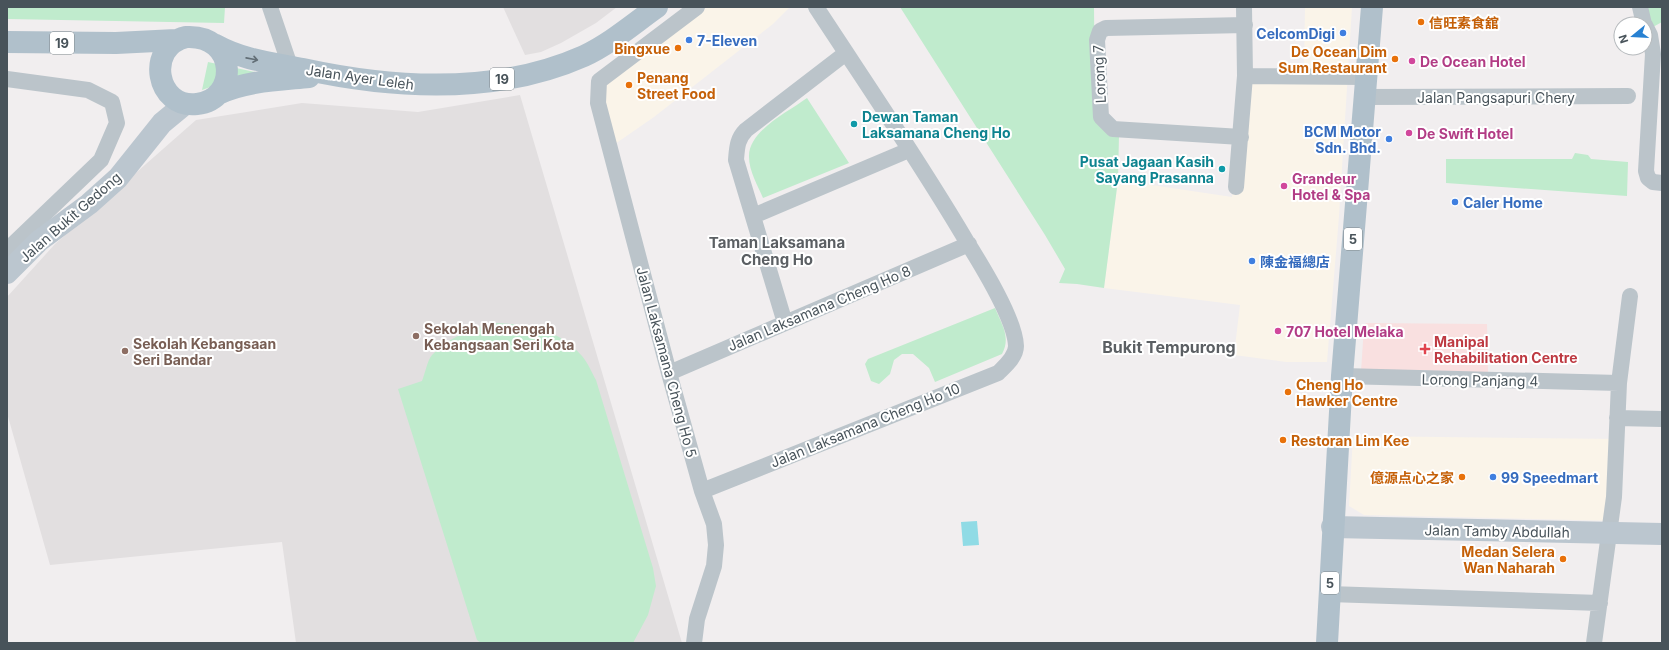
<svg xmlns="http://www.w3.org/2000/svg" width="1669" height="650" font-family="Inter,'Noto Sans SC',sans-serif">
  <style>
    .commercial { fill: #faf4e9 }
    .education { fill: #e2dfe0 }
    .medical { fill: #f9e0e0 }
    .green { fill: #c0ebcd }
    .water { fill: #90dbe5 }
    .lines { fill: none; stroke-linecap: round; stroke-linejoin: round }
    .street { stroke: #bbc4ca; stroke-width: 16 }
    .secondary { stroke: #bbc6cf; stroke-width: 22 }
    .primary { stroke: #b0c0cb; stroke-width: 22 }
    .oneway { stroke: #626e76 }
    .food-dot { fill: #e8710a; stroke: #fff; stroke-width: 1.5 }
    .shop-dot { fill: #3f7fe0; stroke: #fff; stroke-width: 1.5 }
    .hotel-dot { fill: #d1479c; stroke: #fff; stroke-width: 1.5 }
    .culture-dot { fill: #0f9aa8; stroke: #fff; stroke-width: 1.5 }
    .education-dot { fill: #8d6e63; stroke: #fff; stroke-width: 1.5 }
    .health-dot { fill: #e0444e; stroke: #fff; stroke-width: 1.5 }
    .labels { text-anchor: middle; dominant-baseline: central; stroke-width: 4; stroke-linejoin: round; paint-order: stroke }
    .shield { fill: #fff; stroke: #7f878c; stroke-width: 1 }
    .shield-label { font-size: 13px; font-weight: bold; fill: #48535a }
    .food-label { font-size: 14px; font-weight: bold; fill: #c56008; stroke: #fff; text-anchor: start }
    .shop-label { font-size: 14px; font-weight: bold; fill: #366cbe; stroke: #fff; text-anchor: start }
    .hotel-label { font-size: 14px; font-weight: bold; fill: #b23c85; stroke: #fff; text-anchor: start }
    .street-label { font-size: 14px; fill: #48535a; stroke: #fff }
    .culture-label { font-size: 14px; font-weight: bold; fill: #0d838f; stroke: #fff; text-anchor: start }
    .education-label { font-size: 14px; font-weight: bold; fill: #785e54; stroke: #fff; text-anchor: start }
    .health-label { font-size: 14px; font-weight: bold; fill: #be3a42; stroke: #fff; text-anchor: start }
    .neighbourhood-label { font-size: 15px; font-weight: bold; fill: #5b5f63; stroke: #fff }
    .quarter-label { font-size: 16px; font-weight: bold; fill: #5b5f63; stroke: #fff }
  </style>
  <rect width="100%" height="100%" fill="#f1eeef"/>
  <!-- commercial -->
  <path class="commercial" d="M707,7H790L773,24L654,117L615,144L600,88Z
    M1305,7H1352L1339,216L1327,362H1286L1234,355L1240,305L1104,288L1118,180L1232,197L1240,121L1242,72H1304Z
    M1353,436L1621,439L1618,521L1364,515L1349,506Z"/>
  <!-- education -->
  <path class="education" d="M503,7H617L596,23L561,43L541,52L525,55Z
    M520,95L682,643H296L282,542L50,565L7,413V297L55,244L196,120L302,103L418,112Z"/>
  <!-- medical -->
  <path class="medical" d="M1366,323L1487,324L1488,374L1361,372L1364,327Z"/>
  <!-- green -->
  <path class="green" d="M7,7H225L224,23L7,19Z
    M900,7H1094L1095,116L1119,135L1118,180L1104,288L1077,284L1059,283L1065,269L1045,235Z
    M1645,7H1662V22L1653,27Z
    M208,62L274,76L230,80L202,90Z
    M807,98L849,163L763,198C758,186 749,171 749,157C748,131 788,112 807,98Z
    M1575,153L1588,155L1591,159L1628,162L1627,196L1446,183V159H1572Z
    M995,308C1002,325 1011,337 1002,354L935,382L929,368L913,354H902L894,360L890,374L879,384L871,381L865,364L868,359Z
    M492,323C527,324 558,328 582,356C588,363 592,373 596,380L653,568L656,586L648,615L633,643H481L477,640L398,389L422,381C425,374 427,361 432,355C448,338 470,329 492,323Z"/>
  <!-- water -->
  <path class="water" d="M977,521L979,545L963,546L961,522Z"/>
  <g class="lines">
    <!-- street -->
    <path class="street" d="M270,7L290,66
      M1640,7L1644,24
      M1645,25L1650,35L1653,54L1646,171L1648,178L1653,182L1662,183
      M1245,76L1366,77
      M7,79L88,90L112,102L117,123L101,160L7,250
      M1364,97L1628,96
      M1241,137L1113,129L1101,117L1097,40L1100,31L1106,28L1245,25
      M1236,187L1245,76L1244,7
      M753,216L909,150
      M785,323L736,160C737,148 737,139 746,130L846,53
      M669,373L969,244
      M1342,376L1619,383
      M1617,418L1662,419
      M702,491L998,373C1005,366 1016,357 1016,346C1015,319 982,266 967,242C920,162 867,85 816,7
      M1329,594L1600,603
      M694,643L697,619L714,566L716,545L714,524L702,491L669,373L598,103L599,81L697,7
      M1594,643L1614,497L1619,383L1630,296"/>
    <!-- secondary -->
    <path class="secondary" d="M7,273L39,241L89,204L118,178L162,123L185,104
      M1332,527L1662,534"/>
    <!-- primary -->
    <path class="primary" d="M186,37C238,34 239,100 197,104C156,109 145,47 186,37Z
      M7,42L116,43L176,40
      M216,45C243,60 273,63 303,69C395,89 496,95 584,56C610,44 633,24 657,7
      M218,94C245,81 279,80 309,77
      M1327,643L1342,376L1372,7"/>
  </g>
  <!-- one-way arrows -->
  <defs><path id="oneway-shaft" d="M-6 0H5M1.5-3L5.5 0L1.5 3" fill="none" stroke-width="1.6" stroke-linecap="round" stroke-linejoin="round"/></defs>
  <use class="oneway" href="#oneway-shaft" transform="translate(252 59) rotate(11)"/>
  <!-- markers -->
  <g class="food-dot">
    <circle cx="1421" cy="22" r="4"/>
    <circle cx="678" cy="48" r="4"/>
    <circle cx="1395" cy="59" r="4"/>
    <circle cx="629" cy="85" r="4"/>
    <circle cx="1288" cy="392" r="4"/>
    <circle cx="1283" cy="440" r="4"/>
    <circle cx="1462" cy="477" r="4"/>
    <circle cx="1563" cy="559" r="4"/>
  </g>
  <g class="shop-dot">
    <circle cx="1343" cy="33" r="4"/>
    <circle cx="689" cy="40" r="4"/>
    <circle cx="1389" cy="139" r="4"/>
    <circle cx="1455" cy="202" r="4"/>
    <circle cx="1252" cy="261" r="4"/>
    <circle cx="1493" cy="477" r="4"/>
  </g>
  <g class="hotel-dot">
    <circle cx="1412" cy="61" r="4"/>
    <circle cx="1409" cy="133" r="4"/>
    <circle cx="1284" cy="186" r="4"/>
    <circle cx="1278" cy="331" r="4"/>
  </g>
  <g class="culture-dot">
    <circle cx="854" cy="124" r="4"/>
    <circle cx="1222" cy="169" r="4"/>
  </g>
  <g class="education-dot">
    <circle cx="416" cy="336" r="4"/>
    <circle cx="125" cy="351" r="4"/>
  </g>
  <path class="health-dot" d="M1423 343h4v4h4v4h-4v4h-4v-4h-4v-4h4z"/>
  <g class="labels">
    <!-- shield labels -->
    <g class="shield">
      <rect x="50" y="32" width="24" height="22" rx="3"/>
      <rect x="490" y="68" width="24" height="22" rx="3"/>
      <rect x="1344" y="228" width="18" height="22" rx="3"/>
      <rect x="1321" y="572" width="18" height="22" rx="3"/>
    </g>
    <g class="shield-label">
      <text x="62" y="43">19</text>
      <text x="502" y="79">19</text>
      <text x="1353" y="239">5</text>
      <text x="1330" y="583">5</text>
    </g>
    <!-- food labels -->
    <g class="food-label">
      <text x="1429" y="22">信旺素食舘</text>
      <text x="670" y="48" text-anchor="end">Bingxue</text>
      <text x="1387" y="51" text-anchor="end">De Ocean Dim<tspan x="1387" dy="16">Sum Restaurant</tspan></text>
      <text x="637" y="77">Penang<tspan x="637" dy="16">Street Food</tspan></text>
      <text x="1296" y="384">Cheng Ho<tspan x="1296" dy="16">Hawker Centre</tspan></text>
      <text x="1291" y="440">Restoran Lim Kee</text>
      <text x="1454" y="477" text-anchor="end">億源点心之家</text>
      <text x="1555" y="551" text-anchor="end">Medan Selera<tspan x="1555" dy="16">Wan Naharah</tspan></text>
    </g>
    <!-- shop labels -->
    <g class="shop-label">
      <text x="1335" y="33" text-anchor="end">CelcomDigi</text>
      <text x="697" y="40">7-Eleven</text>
      <text x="1381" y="131" text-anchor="end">BCM Motor<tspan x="1381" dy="16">Sdn. Bhd.</tspan></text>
      <text x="1463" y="202">Caler Home</text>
      <text x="1260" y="261">陳金福總店</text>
      <text x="1501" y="477">99 Speedmart</text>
    </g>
    <!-- hotel labels -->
    <g class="hotel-label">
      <text x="1420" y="61">De Ocean Hotel</text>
      <text x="1417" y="133">De Swift Hotel</text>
      <text x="1292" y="178">Grandeur<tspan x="1292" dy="16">Hotel &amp; Spa</tspan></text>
      <text x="1286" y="331">707 Hotel Melaka</text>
    </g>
    <!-- street labels -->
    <g class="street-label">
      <text transform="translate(1099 74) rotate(-93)">Lorong 7</text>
      <text transform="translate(360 77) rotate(8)">Jalan Ayer Leleh</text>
      <text x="1496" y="97">Jalan Pangsapuri Chery</text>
      <text transform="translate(70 217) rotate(-41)">Jalan Bukit Gedong</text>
      <text transform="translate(819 308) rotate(-23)">Jalan Laksamana Cheng Ho 8</text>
      <text transform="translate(667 362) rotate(75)">Jalan Laksamana Cheng Ho 5</text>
      <text transform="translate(1480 380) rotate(1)">Lorong Panjang 4</text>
      <text transform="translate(865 425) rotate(-22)">Jalan Laksamana Cheng Ho 10</text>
      <text transform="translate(1497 531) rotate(1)">Jalan Tamby Abdullah</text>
    </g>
    <!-- culture labels -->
    <g class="culture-label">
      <text x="862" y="116">Dewan Taman<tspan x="862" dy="16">Laksamana Cheng Ho</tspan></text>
      <text x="1214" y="161" text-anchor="end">Pusat Jagaan Kasih<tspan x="1214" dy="16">Sayang Prasanna</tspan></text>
    </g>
    <!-- education labels -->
    <g class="education-label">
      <text x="424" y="328">Sekolah Menengah<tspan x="424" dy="16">Kebangsaan Seri Kota</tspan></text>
      <text x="133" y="343">Sekolah Kebangsaan<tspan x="133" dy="16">Seri Bandar</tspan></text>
    </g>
    <!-- health labels -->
    <g class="health-label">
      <text x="1434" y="341">Manipal<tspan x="1434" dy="16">Rehabilitation Centre</tspan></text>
    </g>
    <!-- neighbourhood labels -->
    <g class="neighbourhood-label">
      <text x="777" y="242">Taman Laksamana<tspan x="777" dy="17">Cheng Ho</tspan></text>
    </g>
    <!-- quarter labels -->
    <g class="quarter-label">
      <text x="1169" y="347">Bukit Tempurong</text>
    </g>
  </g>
  <!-- border -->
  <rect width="1669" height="650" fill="none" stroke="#48535a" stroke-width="16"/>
  <!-- north arrow -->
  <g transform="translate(1633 36) rotate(252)"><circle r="19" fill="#ffffff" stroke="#b6babd"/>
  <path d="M0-3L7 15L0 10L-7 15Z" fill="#2781d2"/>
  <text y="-6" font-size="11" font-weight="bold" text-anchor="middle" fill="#48535a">N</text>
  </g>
</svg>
